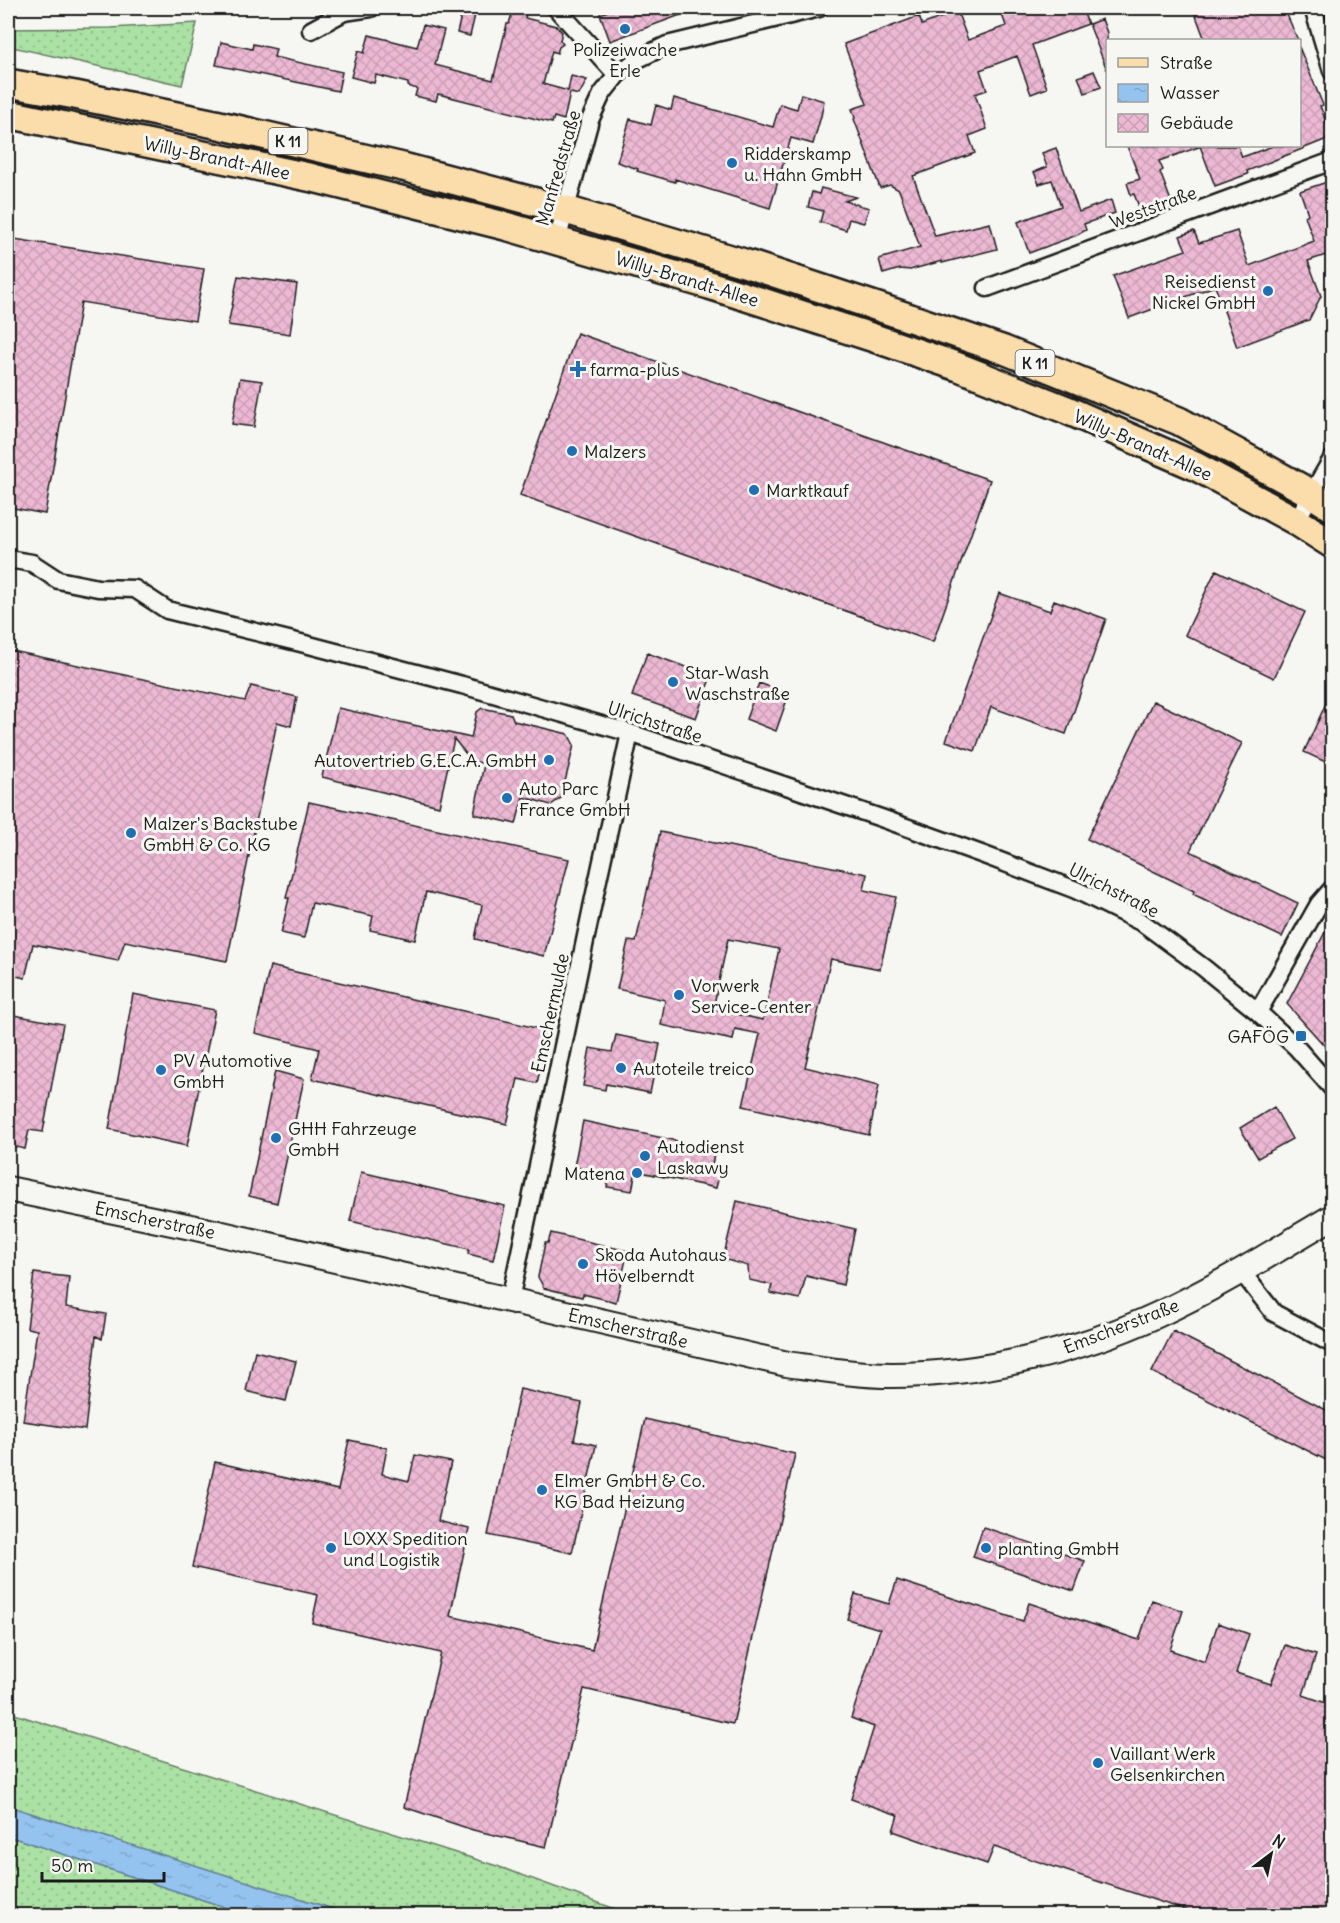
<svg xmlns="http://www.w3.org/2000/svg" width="1340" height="1923" font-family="Delius,sans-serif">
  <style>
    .grass { fill: url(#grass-dots); stroke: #647e60; stroke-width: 1.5 }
    .water { fill: url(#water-ripples); stroke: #64809b; stroke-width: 1.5 }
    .building { fill: url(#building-cross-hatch); stroke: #1c1c1c; stroke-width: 1.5; fill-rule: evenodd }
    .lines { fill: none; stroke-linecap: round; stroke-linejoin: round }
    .street-casing { stroke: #1c1c1c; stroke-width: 21 }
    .secondary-casing { stroke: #1c1c1c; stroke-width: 28 }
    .primary-casing { stroke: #1c1c1c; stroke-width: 32 }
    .street { stroke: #f6f6f2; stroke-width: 16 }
    .secondary { stroke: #f6f6f2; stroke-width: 24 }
    .primary { stroke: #faddab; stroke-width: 27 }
    .poi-dot { fill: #1f6fb2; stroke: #f6f6f2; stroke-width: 2 }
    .labels { text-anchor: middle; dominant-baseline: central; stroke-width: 6; stroke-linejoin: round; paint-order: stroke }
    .shield { fill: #f6f6f2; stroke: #5d5d5c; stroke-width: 1.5 }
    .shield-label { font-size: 16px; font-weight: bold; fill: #1c1c1c }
    .poi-label { font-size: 18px; fill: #1c1c1c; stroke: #f6f6f2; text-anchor: start }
    .street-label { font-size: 18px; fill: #1c1c1c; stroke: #f6f6f2 }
  </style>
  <defs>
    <pattern id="grass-dots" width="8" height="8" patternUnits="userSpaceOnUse" patternTransform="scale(1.5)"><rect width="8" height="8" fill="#abe1a4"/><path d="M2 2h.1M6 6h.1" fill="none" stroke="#93c08d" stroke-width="1.8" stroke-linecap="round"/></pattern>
    <pattern id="water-ripples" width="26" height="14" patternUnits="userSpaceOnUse" patternTransform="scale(1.5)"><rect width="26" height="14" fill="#94c3ef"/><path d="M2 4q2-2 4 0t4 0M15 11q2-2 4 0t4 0" fill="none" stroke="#7fa7cc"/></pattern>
    <pattern id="building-cross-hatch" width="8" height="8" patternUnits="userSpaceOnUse" patternTransform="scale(1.5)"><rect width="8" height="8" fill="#ecb8d4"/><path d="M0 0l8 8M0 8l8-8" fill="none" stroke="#ca9eb5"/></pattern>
  </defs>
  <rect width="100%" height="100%" fill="#f6f6f2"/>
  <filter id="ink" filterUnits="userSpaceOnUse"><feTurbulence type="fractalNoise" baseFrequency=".0167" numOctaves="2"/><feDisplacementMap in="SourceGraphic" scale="12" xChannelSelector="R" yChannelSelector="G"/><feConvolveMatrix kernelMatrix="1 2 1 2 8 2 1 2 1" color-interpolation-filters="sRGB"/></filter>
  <g filter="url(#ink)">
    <!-- grass -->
    <path class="grass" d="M197,23L182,85L8,46V29L111,28Z
      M8,1712L497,1866L632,1915H352L8,1806Z
      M8,1836L249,1915H8Z"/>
    <!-- water -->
    <path class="water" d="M8,1806L349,1914L352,1915H249L8,1836Z"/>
    <!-- building -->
    <path class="building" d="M616,8H697V9L610,41L600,14Z
      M1012,8H1082L1088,24L1032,45L1047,88L1031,94L1017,56L980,70L987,90L975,94L987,129L969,136L975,153L913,176L935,236L990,223L997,249L942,263V261L910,270L900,269L883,274L879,259L920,247L899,190L890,185L880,188L854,119L855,118L852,109L867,104L844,44L919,16L922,25L957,11L968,40L1006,26L1001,12Z
      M1193,8H1284L1298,40H1205Z
      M513,10L526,14L525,18L556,26L562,32L560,40L563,44L559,47L557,53L552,51L543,84L568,91L571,76L587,80L579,95L570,93L564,120L554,117L552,123L438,94L436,101L415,96L417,89L408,86V83L376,75L374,83L351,77L358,51L364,53L369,35L417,47L423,25L444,30L435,65L493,80L507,24H509Z
      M462,12L475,15L470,36L457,33Z
      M1102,19L1107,33V70L1089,24Z
      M221,42L252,49L253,44L276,49L274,57L342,72L338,91L216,65Z
      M1299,47L1323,105L1320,106L1332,137L1247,171L1248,174L1215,186L1200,146H1238L1242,157L1273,146H1299Z
      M1094,71L1101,87L1085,93L1078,77Z
      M801,94L824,101L821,116L813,144L791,138L770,208L675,179V182L637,171L638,169L617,162L630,119L651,125L656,105L671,110L674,98L773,127L780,104L797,109Z
      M1127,146H1198L1199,147L1159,161L1163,170L1160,172L1171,201L1141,212L1134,194L1131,195L1127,183L1140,179Z
      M1056,148L1079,212L1111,200L1115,213L1084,224L1086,230L1077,235L1029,253L1018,222L1061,206L1052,180L1039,184L1034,172L1047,167L1042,153Z
      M1330,181L1332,188V253L1308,261L1321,296L1309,320L1237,347L1215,286L1129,318L1113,276L1186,250L1180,236L1194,231L1199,243L1237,231L1249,266L1314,241L1305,216L1308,214L1300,191Z
      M821,188L856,197L845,201L869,208L864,223L849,219L846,230L820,222L823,211L808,207L812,192L819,194Z
      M8,238L204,269L195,321L81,302L45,514L8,507Z
      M238,276L297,284L290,334L228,325Z
      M577,333L990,480L933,642L520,495Z
      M240,378L262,381L254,427L232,424Z
      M1216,570L1305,612L1274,678L1185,635Z
      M999,593L1050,611L1054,600L1106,619L1066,734L991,707L975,751L946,741Z
      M8,650L245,701L251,686L297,697L291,726L277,722L227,961L125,941L118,961L33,944L25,978L8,974Z
      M647,653L711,676L696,718L632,696Z
      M759,683L789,694L776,731L746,719Z
      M1332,690V765L1304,752Z
      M1153,701L1242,743L1190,851L1298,903L1282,937L1193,894L1194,891L1087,839Z
      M338,708L471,738L477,712L482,708L511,714L514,721L568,734L574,745L561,798L551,805L523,797L516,824L474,814L484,764L471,760L454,739L439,806L322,777Z
      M309,802L569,859L544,956L475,939L482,905L426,892L415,940L370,930L373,916L312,903L304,938L281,933L289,898H286Z
      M660,832L867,874L864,890L896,897L880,969L831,959L805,1067L879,1085L869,1135L743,1106L760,1034L735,1029L733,1040L661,1025L665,1000L617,989L628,941L636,942ZM728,939L779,949L763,1020L713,1009Z
      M1332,919V1054L1287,1004Z
      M270,966L549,1031L537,1083L518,1079L507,1124L312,1079L319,1049L255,1033Z
      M133,994L215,1010L187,1146L109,1129Z
      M8,1014L63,1024L43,1132L29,1130L25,1149L8,1145Z
      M616,1035L660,1044L650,1093L606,1084L605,1090L583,1086L590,1048L612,1052Z
      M275,1071L304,1079L277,1203L249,1196Z
      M1274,1107L1292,1139L1258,1158L1240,1128Z
      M583,1121L715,1149L712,1165L721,1167L716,1188L636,1171L632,1191L607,1187L610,1174L574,1167Z
      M361,1172L505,1206L493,1260L468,1254L469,1249L350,1221Z
      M737,1201L855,1229L843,1285L806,1276L800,1299L770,1293L772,1285L749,1280L748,1266L723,1259Z
      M551,1233L628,1251L616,1302L583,1294L582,1297L544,1288L538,1277L545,1243H548Z
      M34,1273L69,1277L66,1307L106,1314L102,1339L96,1336L85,1430L23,1421L37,1330L27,1328Z
      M1173,1331L1332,1413V1463L1152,1372Z
      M255,1351L296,1361L286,1401L246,1391Z
      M520,1389L582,1403L574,1440L596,1445L572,1553L488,1535Z
      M645,1419L795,1454L733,1724L584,1689L546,1847L473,1830L404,1807L441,1653L312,1623L318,1595L192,1567L215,1462L338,1490L349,1440L387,1448L382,1474L409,1481L415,1455L451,1462L438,1521L469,1529L450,1616L592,1650Z
      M983,1527L1085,1561L1074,1591L973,1557Z
      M897,1580L1023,1621L1029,1603L1139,1640L1152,1600L1183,1611L1170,1650L1205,1662L1218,1623L1249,1634L1236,1673L1271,1684L1285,1645L1316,1655L1303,1695L1332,1705V1916H1203L994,1847L987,1864L893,1831L898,1815L851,1799L874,1727L851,1718L880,1629L847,1619L855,1594L889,1604Z"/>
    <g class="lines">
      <defs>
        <path id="street" d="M556,8L617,75
          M1313,8L1332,71
          M311,30L344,12L371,8
          M557,241L590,120L602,94L617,75L638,59L667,45L819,8
          M987,288L1332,161
          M1296,521L1332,459
          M8,559L32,563L58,580L98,588L135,589L167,610L309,645L462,685L630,733L881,818L984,855L1076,890L1143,923L1204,968L1258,1012L1296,1047L1332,1088
          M1258,1012L1319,904L1332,889
          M1241,1271L1274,1313L1332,1344
          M510,1300L594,898L630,733"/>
        <path id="secondary" d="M8,1189L196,1228L787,1364C822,1369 857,1375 892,1375C980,1375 1077,1352 1157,1315C1218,1287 1275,1251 1332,1217"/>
        <path id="primary" d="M8,83L75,95L215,124L403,167L566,210L744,263L878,307L1004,350L1179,421L1312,494L1332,507
          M8,114L313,178L509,227L709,285L874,338L956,366L1067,410L1195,466L1296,521L1332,544"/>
      </defs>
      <!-- street casing -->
      <use href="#street" class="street-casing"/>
      <!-- secondary casing -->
      <use href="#secondary" class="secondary-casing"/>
      <!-- primary casing -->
      <use href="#primary" class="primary-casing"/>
      <!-- street -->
      <use href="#street" class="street"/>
      <!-- secondary -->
      <use href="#secondary" class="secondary"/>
      <!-- primary -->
      <use href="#primary" class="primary"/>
    </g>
  </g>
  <!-- markers -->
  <g class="poi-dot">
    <circle cx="625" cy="29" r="6"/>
    <circle cx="732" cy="163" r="6"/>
    <circle cx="1268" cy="291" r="6"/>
    <path d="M575 360h6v6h6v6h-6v6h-6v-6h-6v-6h6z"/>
    <circle cx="572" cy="451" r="6"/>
    <circle cx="754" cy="490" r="6"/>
    <circle cx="673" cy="682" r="6"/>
    <circle cx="549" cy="760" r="6"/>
    <circle cx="507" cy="798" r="6"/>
    <circle cx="131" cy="833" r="6"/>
    <circle cx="679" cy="995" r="6"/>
    <rect x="1295" y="1030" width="12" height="12" rx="3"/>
    <circle cx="621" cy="1068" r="6"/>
    <circle cx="161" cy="1070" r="6"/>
    <circle cx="276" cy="1138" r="6"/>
    <circle cx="645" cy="1156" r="6"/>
    <circle cx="637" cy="1173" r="6"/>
    <circle cx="583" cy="1264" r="6"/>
    <circle cx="542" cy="1490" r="6"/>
    <circle cx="331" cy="1548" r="6"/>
    <circle cx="986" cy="1548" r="6"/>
    <circle cx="1098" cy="1763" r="6"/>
  </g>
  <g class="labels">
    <!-- shield labels -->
    <g class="shield">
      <rect x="268.5" y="128" width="39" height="26" rx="4.5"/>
      <rect x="1015.5" y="350" width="39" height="26" rx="4.5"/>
    </g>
    <g class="shield-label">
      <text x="288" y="141">K 11</text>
      <text x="1035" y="363">K 11</text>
    </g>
    <!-- poi labels -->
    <g class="poi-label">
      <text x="625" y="49" text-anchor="middle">Polizeiwache<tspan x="625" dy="21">Erle</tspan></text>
      <text x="744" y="153">Ridderskamp<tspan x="744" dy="21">u. Hahn GmbH</tspan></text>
      <text x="1256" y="281" text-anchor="end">Reisedienst<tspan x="1256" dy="21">Nickel GmbH</tspan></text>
      <text x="590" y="369">farma-plus</text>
      <text x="584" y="451">Malzers</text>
      <text x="766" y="490">Marktkauf</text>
      <text x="685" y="672">Star-Wash<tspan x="685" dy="21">Waschstraße</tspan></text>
      <text x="537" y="760" text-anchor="end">Autovertrieb G.E.C.A. GmbH</text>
      <text x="519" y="788">Auto Parc<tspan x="519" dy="21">France GmbH</tspan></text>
      <text x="143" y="823">Malzer's Backstube<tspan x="143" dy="21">GmbH &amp; Co. KG</tspan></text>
      <text x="691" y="985">Vorwerk<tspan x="691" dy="21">Service-Center</tspan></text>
      <text x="1289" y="1036" text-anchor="end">GAFÖG</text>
      <text x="173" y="1060">PV Automotive<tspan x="173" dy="21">GmbH</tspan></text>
      <text x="633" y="1068">Autoteile treico</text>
      <text x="288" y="1128">GHH Fahrzeuge<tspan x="288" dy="21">GmbH</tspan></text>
      <text x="657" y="1146">Autodienst<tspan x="657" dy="21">Laskawy</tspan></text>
      <text x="625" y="1173" text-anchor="end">Matena</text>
      <text x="595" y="1254">Skoda Autohaus<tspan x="595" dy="21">Hövelberndt</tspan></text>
      <text x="554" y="1480">Elmer GmbH &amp; Co.<tspan x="554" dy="21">KG Bad Heizung</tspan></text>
      <text x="343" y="1538">LOXX Spedition<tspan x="343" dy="21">und Logistik</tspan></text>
      <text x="998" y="1548">planting GmbH</text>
      <text x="1110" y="1753">Vaillant Werk<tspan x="1110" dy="21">Gelsenkirchen</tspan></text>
    </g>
    <!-- street labels -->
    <g class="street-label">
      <text transform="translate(217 158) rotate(12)">Willy-Brandt-Allee</text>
      <text transform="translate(558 168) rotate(-74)">Manfredstraße</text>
      <text transform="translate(1153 207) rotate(-20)">Weststraße</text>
      <text transform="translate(687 279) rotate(17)">Willy-Brandt-Allee</text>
      <text transform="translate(1143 445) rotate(24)">Willy-Brandt-Allee</text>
      <text transform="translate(655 722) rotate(18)">Ulrichstraße</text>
      <text transform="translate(1114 890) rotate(27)">Ulrichstraße</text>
      <text transform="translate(550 1013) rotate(-78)">Emschermulde</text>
      <text transform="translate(155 1220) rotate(12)">Emscherstraße</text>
      <text transform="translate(1121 1326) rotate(-21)">Emscherstraße</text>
      <text transform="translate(628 1328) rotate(13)">Emscherstraße</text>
    </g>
  </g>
  <!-- margin -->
  <rect width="1340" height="1923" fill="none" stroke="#f6f6f2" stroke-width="30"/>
  <rect x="15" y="15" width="1310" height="1893" fill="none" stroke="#1c1c1c" stroke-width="2" filter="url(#ink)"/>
  <!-- legend -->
  <rect x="1106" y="39" width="195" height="108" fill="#f6f6f2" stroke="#9f9f9c" stroke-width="1.5"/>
  <rect x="1118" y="58" width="30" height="9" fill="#faddab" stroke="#9f9f9c" stroke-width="1.5"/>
  <text x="1160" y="69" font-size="18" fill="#1c1c1c">Straße</text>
  <rect x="1118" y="84" width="30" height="18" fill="url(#water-ripples)" stroke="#9f9f9c" stroke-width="1.5"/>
  <text x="1160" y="99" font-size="18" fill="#1c1c1c">Wasser</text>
  <rect x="1118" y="114" width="30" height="18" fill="url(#building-cross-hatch)" stroke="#9f9f9c" stroke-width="1.5"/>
  <text x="1160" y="129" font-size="18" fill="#1c1c1c">Gebäude</text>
  <!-- north arrow -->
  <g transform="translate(1271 1854) rotate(32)" stroke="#f6f6f2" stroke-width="4.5" paint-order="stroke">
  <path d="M0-4.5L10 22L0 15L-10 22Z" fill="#1c1c1c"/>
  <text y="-9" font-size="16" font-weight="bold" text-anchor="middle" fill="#1c1c1c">N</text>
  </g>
  <!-- scale -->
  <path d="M42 1872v9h122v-9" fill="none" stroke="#1c1c1c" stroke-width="3"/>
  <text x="51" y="1872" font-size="18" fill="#1c1c1c" stroke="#f6f6f2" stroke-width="4.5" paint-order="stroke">50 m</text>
</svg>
